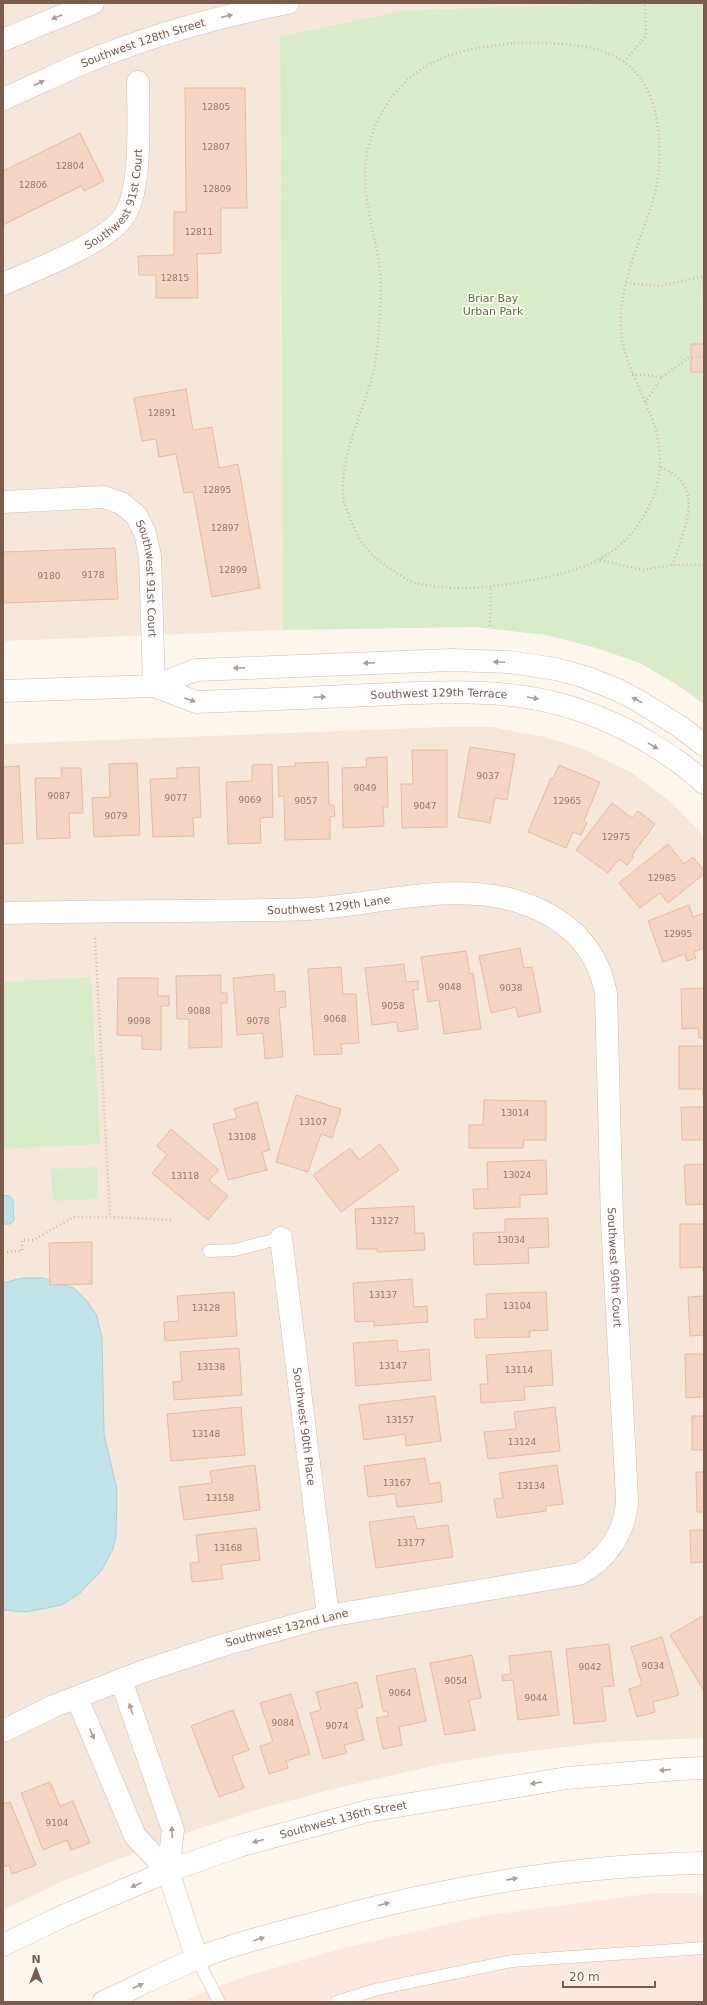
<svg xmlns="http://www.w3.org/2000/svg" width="707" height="2005" font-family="'DejaVu Sans',sans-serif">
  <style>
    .residential { fill: #f5e8da }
    .commercial { fill: #fde8e0 }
    .green { fill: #d8ecc9 }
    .water { fill: #bfe3e8; stroke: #a5d3da }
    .building { fill: #f3d5c3; stroke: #e6bba3 }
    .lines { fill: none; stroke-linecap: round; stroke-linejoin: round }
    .service-casing { stroke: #d1beb0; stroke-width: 13 }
    .minor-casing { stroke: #d1beb0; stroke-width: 23 }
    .tertiary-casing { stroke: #d1beb0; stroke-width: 23 }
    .path { stroke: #d9b8a5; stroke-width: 2.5; stroke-dasharray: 1 3; stroke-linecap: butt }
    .service { stroke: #fff; stroke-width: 12 }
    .minor { stroke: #fff; stroke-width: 22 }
    .tertiary { stroke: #fff; stroke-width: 22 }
    .oneway { fill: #af9d94 }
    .labels { text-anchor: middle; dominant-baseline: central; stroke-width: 3.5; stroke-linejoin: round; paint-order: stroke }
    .number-label { font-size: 9px; fill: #987a6a }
    .street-label { font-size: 11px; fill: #7a5c4d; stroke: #fffaf3 }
    .park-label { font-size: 11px; fill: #537a41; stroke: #fffaf3 }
  </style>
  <rect width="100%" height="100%" fill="#fdf6ec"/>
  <!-- residential -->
  <path class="residential" d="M3,3H634L407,10L280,36L283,630L3,641Z
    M444,727H492L544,737L581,748L632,773L672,803L704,836V1738L608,1742L498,1755L441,1764L333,1789L256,1810L186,1833L65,1880L3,1910V744Z"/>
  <!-- commercial -->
  <path class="commercial" d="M654,1893H704V2002H180L243,1977L344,1948L483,1916Z"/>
  <!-- green -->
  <path class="green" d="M634,3H704V704L682,688L640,663L593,647L546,635L476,627L283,630L280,36L407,10Z
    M91,977L100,1144L3,1149V982Z
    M97,1167L98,1199L53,1201L51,1169Z"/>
  <!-- water -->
  <path class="water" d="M3,1195L10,1196L13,1200L14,1221L10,1224H3Z
    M22,1278H43L74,1288L86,1300L96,1314L102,1337L104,1434L117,1490L116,1537L112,1551L102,1570L80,1593L62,1605L26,1612L3,1610V1283Z"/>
  <!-- building -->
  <path class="building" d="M185,88H245L247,208H221V253L197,254L198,298H156V275H139L138,256L174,255V212H186Z
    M80,133L104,181L84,191L81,186L3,225V171Z
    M691,344H704V372H691Z
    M186,389L193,430L212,427L219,468L238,464L260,588L212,597L193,492L184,493L176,454L159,457L156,439L142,441L134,398Z
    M115,548L118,599L3,603V552Z
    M470,747L515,754L507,800L495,798L490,823L458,817Z
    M412,750H447V827L402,828L401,784H413Z
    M387,757L388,807H383L384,826L343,828L342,768L367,767L366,758Z
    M328,762L329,805H334L335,816L330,817V839L285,840L284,796L279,797L278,767L295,766V763Z
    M137,763L140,835L94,837L92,798L110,797L109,764Z
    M272,764L273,817L260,818L261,843L228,844L226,782L252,781V765Z
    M559,765L600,782L584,821L587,823L581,835L573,832L566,848L528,832L551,778L553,779Z
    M19,766L23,843L3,844V767Z
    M199,767L201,817L193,818L194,836L153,837L150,779L177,778V768Z
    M61,768H81L83,813H69L70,838L37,839L35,778H62Z
    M612,803L632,818L638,811L655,824L632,855L634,857L627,865L619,859L608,873L576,850Z
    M668,844L684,864L693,857L704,870V874L668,903L660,893L640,908L619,883Z
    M689,905L693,917L704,913V948L694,952L696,958L687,961L685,954L663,962L648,921Z
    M520,948L524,968L532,967L541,1012L518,1017L516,1007L491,1013L479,956Z
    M466,951L470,974L473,973L481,1029L444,1034L439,1000L428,1002L421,957Z
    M404,964L406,982L418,981V990H413L418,1029L398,1032L397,1022L372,1025L365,968Z
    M341,967L343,994H356L359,1043L341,1044L342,1054L314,1055L308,969Z
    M274,974L275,992L285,991L286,1007L279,1008L283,1057L265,1059L263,1033L237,1035L233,978Z
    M221,975V993H227V1003H221L222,1047L189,1048V1019H177L176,976Z
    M118,978H158V996H169V1006H161V1050L142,1049V1036L117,1035Z
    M704,988V1038H699L698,1028L682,1029L681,989Z
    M679,1046H704V1096H703V1089H679Z
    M296,1095L341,1109L332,1138L321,1134L308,1172L276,1162Z
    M484,1100L546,1101V1140H524L523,1148H469V1125H483Z
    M257,1102L270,1150L262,1152L267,1170L228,1180L213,1124L237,1118L234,1109Z
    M681,1107H704V1140H682Z
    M171,1129L219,1170L209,1180L228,1196L208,1220L152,1173L167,1155L157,1146Z
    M380,1144L399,1170L341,1212L313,1175L350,1148L359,1160Z
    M546,1160L547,1194L520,1195V1207L474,1209L473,1189H488L487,1162Z
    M704,1164V1206V1204L686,1205L684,1165Z
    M414,1206L415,1233H424L425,1250L377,1252V1249H357L355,1209Z
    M548,1218L549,1247L528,1248L529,1263L474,1265L473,1233L505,1232V1219Z
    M680,1224H704V1274L702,1267L680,1268Z
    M92,1242V1284L50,1285L49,1243Z
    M412,1279L414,1307L427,1306L428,1322L374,1326V1321L355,1322L353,1283Z
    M234,1292L237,1336L165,1341L164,1322L179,1321L177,1296Z
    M546,1292L548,1330L529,1331L530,1337L475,1338L474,1319H487L486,1294Z
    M704,1296V1335L690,1336L688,1297Z
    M397,1340L398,1352L429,1349L431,1380L356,1386L353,1343Z
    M239,1348L242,1395L174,1400L173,1382L182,1381L180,1352Z
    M551,1350L553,1385L524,1387L525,1400L481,1403L480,1384H488L486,1355Z
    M685,1354H704V1397L686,1398Z
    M435,1396L441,1441L406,1446L405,1434L364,1440L359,1405Z
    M241,1407L245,1455L171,1461L167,1414Z
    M555,1407L560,1451L488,1459L484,1432L516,1429L514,1412Z
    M692,1416H704V1450H692Z
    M425,1458L429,1484L440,1482L442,1502L397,1507L395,1494L368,1497L364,1466Z
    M255,1465L260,1510L184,1520L179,1487L212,1483L210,1471Z
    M557,1465L563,1504L546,1506V1511L497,1518L494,1499L503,1498L499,1473Z
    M696,1472H704V1512H697Z
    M414,1516L417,1529L448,1525L453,1557L376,1568L369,1522Z
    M256,1528L260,1560L221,1565L223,1579L192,1582L190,1563L199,1562L196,1535Z
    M690,1530H704V1562L691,1563Z
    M704,1615V1691L670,1635Z
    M662,1637L679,1695L653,1702L655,1712L637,1717L629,1689L642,1685L631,1647Z
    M609,1644L614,1686L602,1687L606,1721L574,1724L566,1649Z
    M551,1651L559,1715L518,1720L513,1680L503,1681L502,1675L511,1674L509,1656Z
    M472,1655L481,1698L469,1700L475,1730L445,1735L430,1663Z
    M415,1668L426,1721L399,1727L402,1745L383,1749L376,1718L388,1716L387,1711H383L376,1676Z
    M357,1682L363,1707L356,1709L364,1740L344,1745L347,1753L323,1759L310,1713L321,1710L316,1692Z
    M291,1694L310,1754L286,1761L288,1768L269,1774L260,1746L273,1742L260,1703Z
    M233,1710L249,1750L232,1756L244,1788L219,1797L191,1726Z
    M50,1782L60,1806L73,1801L90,1843L71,1850L67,1840L43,1850L21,1793Z
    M10,1802L36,1865L12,1874L9,1865L3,1867V1804Z"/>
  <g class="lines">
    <defs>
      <path id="service" d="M209,1251L235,1250L281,1238
        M197,1959L219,2002
        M336,2002L378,1989L512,1961L704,1948"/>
      <g id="minor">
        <path id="s1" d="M3,284C35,270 101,245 122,219C143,193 138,116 138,82"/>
        <path id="s2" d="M3,502L104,497L121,503L136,515L145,533L150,556L154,686"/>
        <path id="s3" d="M3,913C61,912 119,911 177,911C221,910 264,911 308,909C374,905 449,882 513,900C561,914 597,943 606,994L612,1221L627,1498C627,1530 607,1560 579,1574L328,1616L223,1645L144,1671L54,1706L3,1731"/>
        <path id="s4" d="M281,1238L328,1616"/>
        <path d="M121,1680L173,1830L168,1871L197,1959"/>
        <path d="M77,1698L135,1836L168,1871"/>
      </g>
      <g id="tertiary">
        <path d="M3,40L93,3"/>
        <path id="s5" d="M3,99C29,88 55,75 81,64C147,37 218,16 288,3"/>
        <path id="s6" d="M154,686L196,702C253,700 311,698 368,695C473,691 548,684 643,739C664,752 686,765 704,783"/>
        <path d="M3,691L154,686L196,670L451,660L509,662L556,669L585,677L618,690L637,700L679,726L704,745"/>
        <path id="s7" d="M3,1945L61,1917L168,1871L239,1846L368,1811L567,1778L679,1769L704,1768"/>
        <path d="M103,2002C134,1988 165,1972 196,1959C236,1943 278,1933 319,1922C445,1887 573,1865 704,1863"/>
      </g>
    </defs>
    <!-- service casing -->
    <use href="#service" class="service-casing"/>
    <!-- minor casing -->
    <use href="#minor" class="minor-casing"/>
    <!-- tertiary casing -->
    <use href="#tertiary" class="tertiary-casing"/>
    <!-- path -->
    <path class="path" d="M514,43C579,43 643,41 657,121C660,143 661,166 656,189C646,230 624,269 621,313C617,359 646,392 657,435C662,458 661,481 651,502C627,554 591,568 537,579C513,584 487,588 462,588C449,588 421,586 410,581C401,577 392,570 384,564C369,555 359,540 352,523C349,514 343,504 343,495C341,451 364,411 374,370C377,355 378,339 379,324C381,304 382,284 379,264C375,236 366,209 365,181C363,131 393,79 440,59C463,49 489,46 514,43Z
      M624,62L646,36L645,3
      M626,283L661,286L703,276L704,299
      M632,374L662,377L645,403
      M662,377L688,358L704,356
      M661,467C671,472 681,478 686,489C695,509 679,546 672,565
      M600,560L643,570L672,565H704
      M490,626L491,586
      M95,938L110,1217
      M3,1252L22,1251V1240H33L74,1217H110L173,1220"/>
    <!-- service -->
    <use href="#service" class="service"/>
    <!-- minor -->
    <use href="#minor" class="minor"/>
    <!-- tertiary -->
    <use href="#tertiary" class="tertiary"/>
  </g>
  <!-- one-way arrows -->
  <defs><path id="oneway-solid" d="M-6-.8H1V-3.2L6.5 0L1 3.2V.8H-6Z"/></defs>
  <g class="oneway">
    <use href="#oneway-solid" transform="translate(227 16) rotate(-13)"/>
    <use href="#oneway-solid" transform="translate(57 17) rotate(158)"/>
    <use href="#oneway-solid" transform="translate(39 83) rotate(-24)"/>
    <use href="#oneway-solid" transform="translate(499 662) rotate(-177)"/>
    <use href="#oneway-solid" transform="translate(369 663) rotate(178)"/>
    <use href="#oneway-solid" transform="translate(239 668) rotate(178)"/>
    <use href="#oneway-solid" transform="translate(320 697) rotate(-2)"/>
    <use href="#oneway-solid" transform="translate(533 698) rotate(10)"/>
    <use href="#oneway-solid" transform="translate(190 700) rotate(19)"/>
    <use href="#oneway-solid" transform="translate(637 700) rotate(-152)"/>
    <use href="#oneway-solid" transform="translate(653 746) rotate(31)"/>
    <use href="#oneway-solid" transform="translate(131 1709) rotate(-109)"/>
    <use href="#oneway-solid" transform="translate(92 1734) rotate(67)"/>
    <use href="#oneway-solid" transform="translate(665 1770) rotate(175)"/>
    <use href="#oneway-solid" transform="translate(536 1783) rotate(171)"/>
    <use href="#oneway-solid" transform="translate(172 1832) rotate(-93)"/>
    <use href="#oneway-solid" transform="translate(258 1841) rotate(165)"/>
    <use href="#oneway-solid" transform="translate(512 1879) rotate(-9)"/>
    <use href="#oneway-solid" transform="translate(136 1885) rotate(157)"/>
    <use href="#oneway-solid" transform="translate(384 1904) rotate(-14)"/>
    <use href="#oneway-solid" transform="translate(259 1939) rotate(-18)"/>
    <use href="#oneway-solid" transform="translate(138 1986) rotate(-25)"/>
  </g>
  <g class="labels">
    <!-- number labels -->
    <g class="number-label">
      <text x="216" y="107">12805</text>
      <text x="216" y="147">12807</text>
      <text x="70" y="166">12804</text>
      <text x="33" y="185">12806</text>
      <text x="217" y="189">12809</text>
      <text x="199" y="232">12811</text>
      <text x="175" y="278">12815</text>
      <text x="162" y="413">12891</text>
      <text x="217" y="490">12895</text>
      <text x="225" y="528">12897</text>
      <text x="233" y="570">12899</text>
      <text x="93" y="575">9178</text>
      <text x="49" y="576">9180</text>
      <text x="488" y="776">9037</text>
      <text x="365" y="788">9049</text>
      <text x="59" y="796">9087</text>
      <text x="176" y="798">9077</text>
      <text x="250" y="800">9069</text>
      <text x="306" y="801">9057</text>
      <text x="567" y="801">12965</text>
      <text x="425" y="806">9047</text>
      <text x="116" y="816">9079</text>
      <text x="616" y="837">12975</text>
      <text x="662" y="878">12985</text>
      <text x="678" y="934">12995</text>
      <text x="450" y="987">9048</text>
      <text x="511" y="988">9038</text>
      <text x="393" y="1006">9058</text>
      <text x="199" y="1011">9088</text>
      <text x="335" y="1019">9068</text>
      <text x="139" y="1021">9098</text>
      <text x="258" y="1021">9078</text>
      <text x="515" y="1113">13014</text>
      <text x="313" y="1122">13107</text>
      <text x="242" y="1137">13108</text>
      <text x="517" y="1175">13024</text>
      <text x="185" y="1176">13118</text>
      <text x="385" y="1221">13127</text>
      <text x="511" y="1240">13034</text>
      <text x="383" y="1295">13137</text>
      <text x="517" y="1306">13104</text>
      <text x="206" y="1308">13128</text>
      <text x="393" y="1366">13147</text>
      <text x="211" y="1367">13138</text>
      <text x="519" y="1370">13114</text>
      <text x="400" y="1420">13157</text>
      <text x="206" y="1434">13148</text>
      <text x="522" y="1442">13124</text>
      <text x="397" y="1483">13167</text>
      <text x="531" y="1486">13134</text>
      <text x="220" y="1498">13158</text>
      <text x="411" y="1543">13177</text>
      <text x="228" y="1548">13168</text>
      <text x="653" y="1666">9034</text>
      <text x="590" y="1667">9042</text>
      <text x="456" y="1681">9054</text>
      <text x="400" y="1693">9064</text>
      <text x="536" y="1698">9044</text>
      <text x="283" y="1723">9084</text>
      <text x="337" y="1726">9074</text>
      <text x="57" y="1823">9104</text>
    </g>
    <!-- street labels -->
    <g class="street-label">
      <text stroke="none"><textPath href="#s5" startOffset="151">Southwest 128th Street</textPath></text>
      <text stroke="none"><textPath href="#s1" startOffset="150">Southwest 91st Court</textPath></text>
      <text stroke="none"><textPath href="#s2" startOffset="204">Southwest 91st Court</textPath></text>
      <text stroke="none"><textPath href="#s6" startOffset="288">Southwest 129th Terrace</textPath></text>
      <text stroke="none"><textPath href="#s3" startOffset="326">Southwest 129th Lane</textPath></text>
      <text stroke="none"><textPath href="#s3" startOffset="925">Southwest 90th Court</textPath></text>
      <text stroke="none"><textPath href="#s4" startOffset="190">Southwest 90th Place</textPath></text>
      <text transform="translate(287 1628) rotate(-14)">Southwest 132nd Lane</text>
      <text stroke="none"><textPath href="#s7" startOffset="364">Southwest 136th Street</textPath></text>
    </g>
    <!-- park labels -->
    <g class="park-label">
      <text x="493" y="298">Briar Bay<tspan x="493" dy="13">Urban Park</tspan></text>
    </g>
  </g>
  <!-- border -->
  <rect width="707" height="2005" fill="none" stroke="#7a5c4d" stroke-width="8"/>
  <!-- north arrow -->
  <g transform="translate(36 1969)" stroke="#fffaf3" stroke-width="3" paint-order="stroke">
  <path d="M0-3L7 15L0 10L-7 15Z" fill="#7a5c4d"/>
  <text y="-6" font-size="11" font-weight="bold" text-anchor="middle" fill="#7a5c4d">N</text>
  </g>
  <!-- scale -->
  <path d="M563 1981v6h92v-6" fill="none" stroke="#7a5c4d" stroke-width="2"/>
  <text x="569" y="1981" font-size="12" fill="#7a5c4d" stroke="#fffaf3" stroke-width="3" paint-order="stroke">20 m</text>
</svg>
